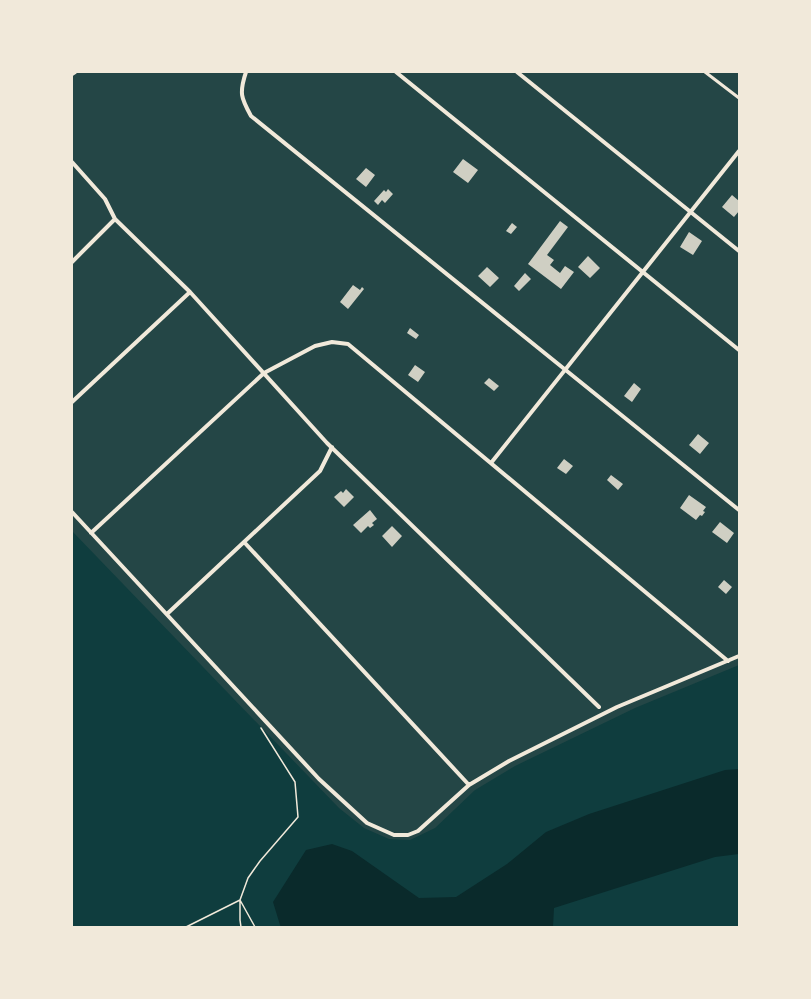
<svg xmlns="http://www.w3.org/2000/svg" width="811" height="999" font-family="'PT Sans',sans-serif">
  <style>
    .green { fill: #244646 }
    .water { fill: #0a2a2b }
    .building { fill: #cfcfc3 }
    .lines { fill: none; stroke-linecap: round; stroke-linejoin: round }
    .path { stroke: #f1e9da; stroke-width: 1.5 }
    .service { stroke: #f1e9da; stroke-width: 3 }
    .minor { stroke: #f1e9da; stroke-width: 4 }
  </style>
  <rect width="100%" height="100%" fill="#0f3d3e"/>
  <!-- green -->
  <path class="green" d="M72,72H739V665L635,708L515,766L475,790L435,828L410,840L389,839L364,828L339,808L72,531Z"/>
  <!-- water -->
  <path class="water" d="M739,769V854L715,857L554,908L553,927H281L280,925L273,902L306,850L332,844L352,851L419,898L456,897L507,864L546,832L589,814L725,770Z"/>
  <!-- building -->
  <path class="building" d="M463,159L478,170L468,183L453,172Z
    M366,168L375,175L366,187L356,179Z
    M388,189L393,194L385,203L382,200L378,205L374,201L384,190L386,192Z
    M732,195L739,201V211L734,217L722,207Z
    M560,221L568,227L547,255L554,260L550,265L560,273L565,266L574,272L561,289L528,264Z
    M512,223L517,227L511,234L506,231Z
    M689,232L702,241L693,255L680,247Z
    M588,256L600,268L590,278L578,267Z
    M487,267L499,278L490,287L478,276Z
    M525,273L531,279L519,291L514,286Z
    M353,285L360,290L362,287L364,289L348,309L340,302Z
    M410,328L419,335L416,339L407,333Z
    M415,365L425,372L418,382L408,375Z
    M489,378L499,386L494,391L484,383Z
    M634,383L641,389L632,402L624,396Z
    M698,434L709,443L700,454L689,445Z
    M564,459L573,466L566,474L557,468Z
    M611,475L623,484L618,490L607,480Z
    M346,489L354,497L344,507L334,497L341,491L343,493Z
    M689,495L706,507L703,511L705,512L702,516L700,515L696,520L680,508Z
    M370,510L377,519L372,523L374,525L370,528L368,526L361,533L353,525Z
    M720,522L734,533L727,543L712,532Z
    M392,526L402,536L392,547L382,536Z
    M724,580L732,587L726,594L718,587Z"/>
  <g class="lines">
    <!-- path -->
    <path class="path" d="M186,927L240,900V920L241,927
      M255,927L240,900L248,878L260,861L298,817L295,782L261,728"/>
    <!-- service -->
    <path class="service" d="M705,72L739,98"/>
    <!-- minor -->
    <path class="minor" d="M246,72C239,93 241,98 251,116L739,510
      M396,72L739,350
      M517,72L739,251
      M72,74L75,72
      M72,162L105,199L115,219L190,292L327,443L599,707
      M72,262L115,219
      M72,402L190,292
      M491,463L739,151
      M72,512L319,779L367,823L394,835H408L418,831L469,785L509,761L617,707L739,656
      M91,533L264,373L315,346L332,342L348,344L728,661
      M244,542L469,785
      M167,614L320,471L332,447"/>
  </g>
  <!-- border -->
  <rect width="811" height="999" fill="none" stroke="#f1e9da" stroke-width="146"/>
</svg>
